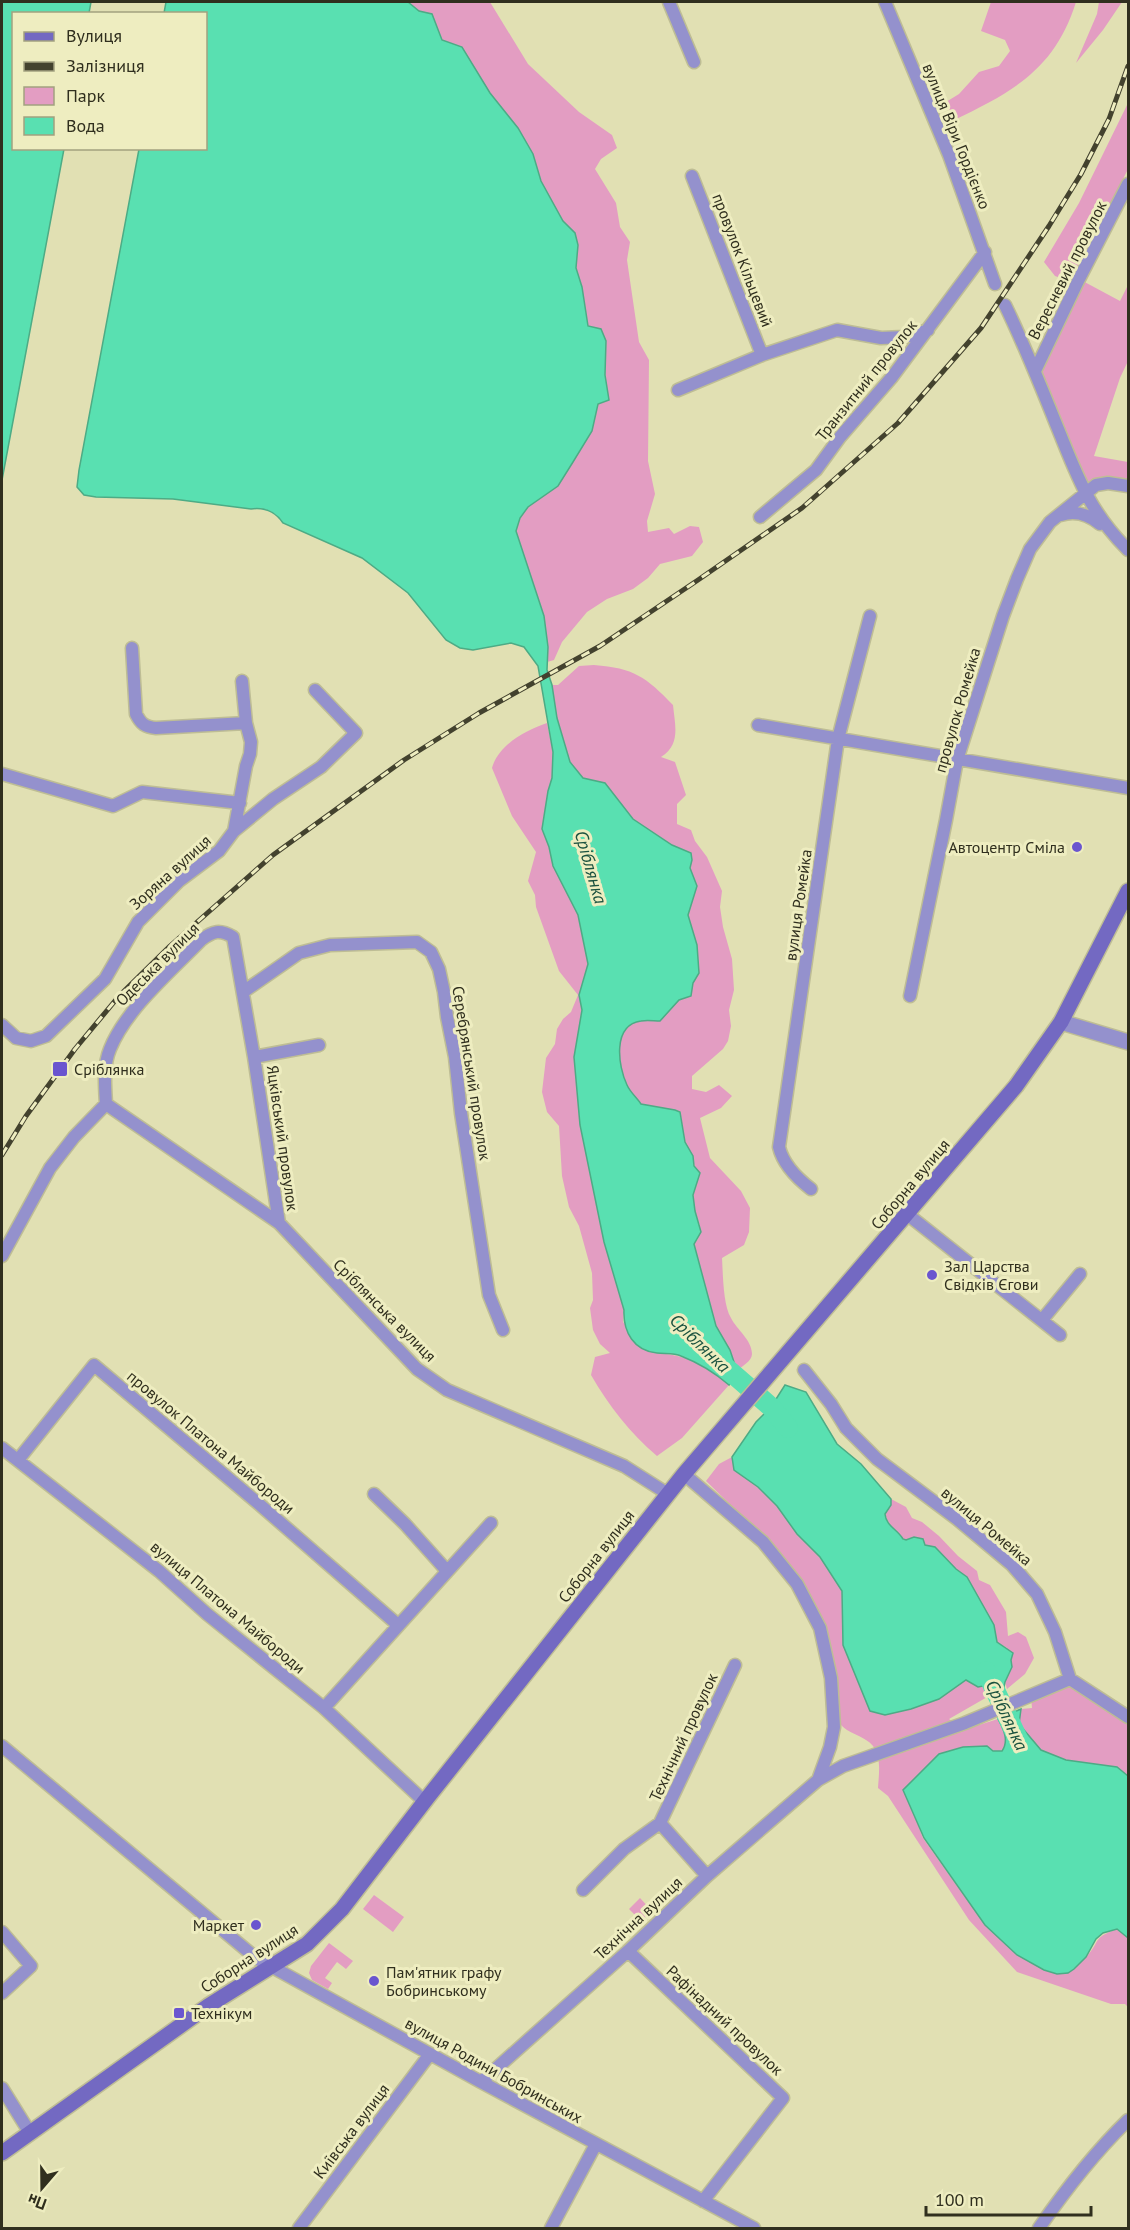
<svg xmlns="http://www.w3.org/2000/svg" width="1130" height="2230" font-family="'PT Sans',sans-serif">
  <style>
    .green { fill: #e39dc2 }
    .water { fill: #59e0b1; stroke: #4dab85; stroke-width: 1.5 }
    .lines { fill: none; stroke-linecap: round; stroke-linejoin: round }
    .river { stroke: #59e0b1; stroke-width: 20 }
    .minor-casing { stroke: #bebd95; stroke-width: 15 }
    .tertiary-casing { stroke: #bebd95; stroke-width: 18 }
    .secondary-casing { stroke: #bebd95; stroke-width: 18 }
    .minor { stroke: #9491cd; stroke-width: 12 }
    .tertiary { stroke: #9491cd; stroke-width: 15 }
    .secondary { stroke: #7369c2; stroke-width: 15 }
    .rail-casing { stroke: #43422e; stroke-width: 5 }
    .rail { stroke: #eeedc0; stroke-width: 3; stroke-dasharray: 9; stroke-linecap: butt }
    .poi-dot { fill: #6a55cf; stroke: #eeedc0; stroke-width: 2 }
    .labels { text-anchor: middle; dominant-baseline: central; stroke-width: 6; stroke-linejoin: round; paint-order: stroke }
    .street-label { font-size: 16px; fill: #302f1e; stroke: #eeedc0 }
    .poi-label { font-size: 16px; fill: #302f1e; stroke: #eeedc0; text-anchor: start }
    .water-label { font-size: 18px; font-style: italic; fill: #1b523f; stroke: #eeedc0 }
  </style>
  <rect width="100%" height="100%" fill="#e1e0b3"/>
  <!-- green -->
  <path class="green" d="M409,2H490L528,64L579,112L612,135L617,148L601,159L595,169L616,203L620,227L630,242L627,260L639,342L649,360L648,461L655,494L647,521L648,532L669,528L674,534L690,526L699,527L703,542L692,556L660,564L648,578L633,589L607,599L587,612L562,642L554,660L547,662C552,616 525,575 516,531L520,518L528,507L558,486L573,462L592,431L598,404L609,400L605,375L606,341L601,329L588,326L582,287L576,268L578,245L575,233L563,221L541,181L533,154L518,128L490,93L442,40L432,14L419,11Z
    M991,2H1076C1055,69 1014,91 954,120L946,102L959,94L979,72L999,66L1010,51L1005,40L981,31Z
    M1099,2H1122L1103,30L1076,63L1097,14Z
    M1128,103V169L1072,282L1055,276L1044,262L1079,203Z
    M1079,279L1120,301L1128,285V361L1120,378L1094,456L1128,462V486L1108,483L1088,493L1035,371Z
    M594,665C634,668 646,677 673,705C675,726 681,744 661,757L675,762L686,795L677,804V824L691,830L695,841L707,857L722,891L720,907L723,927L732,959L734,990L729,1010L731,1026L728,1041L723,1049L692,1076V1089L706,1092L719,1085L732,1096L721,1108L700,1118L710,1158L741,1191L750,1208L749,1232L744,1245L722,1258C723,1274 723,1305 731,1318C737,1330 752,1340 752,1354C752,1361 742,1366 737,1371L730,1350L716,1326L694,1244L698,1239L700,1226L695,1211L693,1195L697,1184L693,1156L685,1142L680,1112L675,1110L641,1104C637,1098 630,1092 627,1085C618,1066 612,1025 641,1021C647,1020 654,1021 660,1021L699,973L697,945L688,915L697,886L690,868L692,860L691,853L672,845L633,819L605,784L583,778L570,762L557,718L552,685H558L579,666Z
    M547,723L553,752L552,778L548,791L542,829L549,847L553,866L578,915L588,964L579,995L582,1010L574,1057L580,1125L604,1242L624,1310L623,1322L654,1353C687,1355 705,1363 729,1385L682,1438L657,1456C630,1433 609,1406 591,1375L595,1357L610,1353L600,1344L593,1330L590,1308L593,1300L592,1273L579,1226L569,1207L562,1176L559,1126L547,1112L542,1092L546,1058L555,1044L557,1029L563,1019L571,1012L578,995L559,971L536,907L535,895L528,881L536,852L512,816L492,768C498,745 526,730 547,723Z
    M732,1457L734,1470L758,1487L777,1506L798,1535L820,1557L842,1591L843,1645L870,1711L939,1699L966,1680L978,1687L983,1686L988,1690L989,1696L949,1719L963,1730L998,1719L1007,1740L1006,1746L999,1752L993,1751L987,1746L963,1747L939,1754L904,1789L923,1838L985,1925L1017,1955L1057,1974C1066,1969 1079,1964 1086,1957C1101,1942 1091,1938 1117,1929L1128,1938V2007L1125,2004H1111L1017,1972L969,1920L888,1796L878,1788C879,1771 883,1750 866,1740C857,1734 849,1733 841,1725L819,1615L764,1534L743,1517L706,1481L719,1464Z
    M891,1499L906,1507L912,1518L922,1522L939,1536L958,1556L977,1571L979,1580L990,1585L1006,1612L1008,1636L1018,1632L1026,1637L1034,1658L1025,1674L1007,1689L1005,1682L1007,1648L997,1642L994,1625L967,1577L956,1569L935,1547L925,1545L914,1537C911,1538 907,1541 904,1539C897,1536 886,1521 885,1513L891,1505Z
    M1069,1683L1128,1722V1776L1117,1767L1066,1760L1040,1750L1019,1724L1021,1709L1032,1708L1031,1697Z
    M374,1895L404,1917L393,1932L363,1909Z
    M640,1898L652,1911L641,1921L629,1909Z
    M329,1943L353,1961L346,1969L337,1962L325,1978L332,1983L328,1989L312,1980L309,1973L311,1966Z"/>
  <!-- water -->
  <path class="water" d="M2,2H91L89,13L14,14V148L64,149L2,480Z
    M166,2H408L419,11L432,14L442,40L462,47L490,93L518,128L533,154L541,181L563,221L575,233L578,245L576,268L582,287L588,326L601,329L606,341L605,375L609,400L598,404L592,431L573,462L558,486L528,507L520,518L516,531L544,616L548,647L547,670L552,685L557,718L570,762L583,778L605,783L633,819L672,845L691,853L692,860L690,868L697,886L688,915L697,945L699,973L693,983L691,996L679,1000L660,1021C654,1021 647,1020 641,1021C612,1025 618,1066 627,1085C630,1092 637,1098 641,1104L675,1110L680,1112L685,1142L693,1156L694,1166L700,1173L693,1195L695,1211L701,1232L694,1244L716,1326L730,1350L737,1371L729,1385C714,1372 699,1363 681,1356C674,1353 665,1354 657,1353C634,1351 623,1332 624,1310L604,1242L580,1125L574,1057L582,1010L579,995L588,964L578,915L553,866L549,847L542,829L548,791L552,778L553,752L538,666L524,647L511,643L473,650L460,648L446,640L408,593L362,558L283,523C275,511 265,507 251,509L173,499L96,497L84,495L77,487L79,470L139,149L206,148V14L164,13Z
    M785,1385L806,1392L837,1444L861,1464L891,1499V1505L885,1514C886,1526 897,1529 903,1539L906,1540L914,1537L923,1539L925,1545L935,1547L956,1569L967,1577L994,1625L997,1642L1013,1653L1011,1660L1012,1667L1005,1682L1003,1692L989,1696L988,1690L983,1686L978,1687L966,1680L939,1699L911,1709L885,1715L870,1711L843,1645L842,1591L820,1557L797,1534L777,1506L758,1487L734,1470L732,1457L756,1422L771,1407Z
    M1021,1709L1019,1724L1041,1750L1066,1760L1117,1767L1128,1776V1938L1117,1929L1103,1933L1096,1939L1086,1957L1074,1969L1068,1973L1057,1974L1044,1970L1017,1955L985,1925L924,1838L903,1790L939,1754L963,1747L987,1746L993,1751H1002C1009,1741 1004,1730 998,1719Z"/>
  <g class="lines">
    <!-- river -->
    <path class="river" d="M716,1359L771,1407L788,1428
      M986,1671L1018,1739"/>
    <defs>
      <path id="minor" d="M669,2L694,62
        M885,2L949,155L995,284
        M692,176L762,355
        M1005,305C1024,344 1040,384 1056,424C1077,475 1088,510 1128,550
        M1035,371L1079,279L1128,184
        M678,390L762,355L837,330L881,338L904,337L928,330
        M1061,515C1076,510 1089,515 1100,524
        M760,517L816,470L840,437L892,377L985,252
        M132,648L136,714C141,724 145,727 156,728L246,723L251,742L250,754L246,766L234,831
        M242,681L246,723
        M758,725L1128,788
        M2,774L113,806L142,792L240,803
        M243,992L299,953L330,945L417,942L431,952L439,969L444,992L447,1017L455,1057L461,1113L489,1295L503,1330
        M910,996L946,820L957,760L1003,616L1017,579L1030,549L1050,522L1096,485L1108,483L1128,486
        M2,1025L16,1038L31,1041L46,1036L105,979L138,922L179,881L219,851L234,831L273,799L321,767L356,733L315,690
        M254,1057L319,1045
        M106,1104L279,1223L417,1369L447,1390L624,1466L668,1494
        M811,1189C798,1179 783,1164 779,1147L838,739L870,616
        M907,1214L1060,1335
        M2,1256L50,1168L74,1137L106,1104C105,1086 103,1066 110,1049C126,1009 171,971 201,940C213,931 220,929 233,937L254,1057L279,1223
        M1042,1320L1080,1274
        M804,1370L831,1404L846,1428L877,1459L957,1519L1012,1565L1037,1594L1055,1632L1070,1679L1128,1717
        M2,1448L159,1571L207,1614L324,1708L425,1802
        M18,1460L94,1365L259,1504L398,1625
        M684,1474L763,1542L797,1584L820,1628L831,1678L834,1727L830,1747L818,1780
        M374,1494L405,1524L447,1571
        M324,1708L491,1523
        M2,1746L256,1958L481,2082L754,2228
        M660,1823L707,1876
        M583,1890L624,1849L660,1823L735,1665
        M2,1932L31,1966L2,1993
        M628,1951L783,2098L703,2201
        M481,2082L628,1951L707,1876L818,1780L843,1766L965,1723L1070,1679
        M2,2088L30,2133
        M299,2228L430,2054
        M551,2228L596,2144
        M1039,2228C1066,2189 1094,2153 1128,2120"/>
      <path id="tertiary" d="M1061,1022L1128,1042"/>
      <path id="secondary" d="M2,2153L208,2006L307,1944L342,1909L428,1797L684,1474L1016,1086L1061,1022L1128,891"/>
    </defs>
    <!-- minor casing -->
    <use href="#minor" class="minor-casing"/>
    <!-- tertiary casing -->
    <use href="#tertiary" class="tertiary-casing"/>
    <!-- secondary casing -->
    <use href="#secondary" class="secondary-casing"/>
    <!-- minor -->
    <use href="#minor" class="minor"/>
    <!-- tertiary -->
    <use href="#tertiary" class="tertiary"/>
    <!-- secondary -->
    <use href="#secondary" class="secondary"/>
    <defs>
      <path id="rail" d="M2,1155L26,1116L75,1049L119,996L170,946L273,855L404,760L479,713L600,646L698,580L802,508L898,423L981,328L1049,226L1081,174L1109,119L1128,66"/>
    </defs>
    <!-- rail casing -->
    <use href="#rail" class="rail-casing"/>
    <!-- rail -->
    <use href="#rail" class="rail"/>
  </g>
  <!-- markers -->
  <g class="poi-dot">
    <circle cx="1077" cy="847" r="6"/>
    <rect x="52" y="1061" width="16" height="16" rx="3"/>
    <circle cx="932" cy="1275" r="6"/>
    <circle cx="256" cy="1925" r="6"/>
    <circle cx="374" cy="1981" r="6"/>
    <rect x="173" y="2007" width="12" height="12" rx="3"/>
  </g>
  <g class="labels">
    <!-- street labels -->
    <g class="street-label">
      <text transform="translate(957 136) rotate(68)">вулиця Віри Гордієнко</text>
      <text transform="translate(743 260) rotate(69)">провулок Кільцевий</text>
      <text transform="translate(1067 270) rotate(-63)">Вересневий провулок</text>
      <text transform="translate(866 380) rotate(-51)">Транзитний провулок</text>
      <text transform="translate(957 710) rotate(-74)">провулок Ромейка</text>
      <text transform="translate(170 872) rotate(-42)">Зоряна вулиця</text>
      <text transform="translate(798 905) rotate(-82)">вулиця Ромейка</text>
      <text transform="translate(157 964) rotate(-45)">Одеська вулиця</text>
      <text transform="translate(472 1073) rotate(81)">Серебрянський провулок</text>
      <text transform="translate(283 1138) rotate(82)">Яцківський провулок</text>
      <text transform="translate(910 1184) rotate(-50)">Соборна вулиця</text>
      <text transform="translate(385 1310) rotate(45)">Сріблянська вулиця</text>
      <text transform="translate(211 1442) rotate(40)">провулок Платона Майбороди</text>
      <text transform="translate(987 1526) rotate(40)">вулиця Ромейка</text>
      <text transform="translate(596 1556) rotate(-52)">Соборна вулиця</text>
      <text transform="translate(228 1607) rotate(40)">вулиця Платона Майбороди</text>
      <text transform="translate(683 1737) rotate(-65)">Технічний провулок</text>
      <text transform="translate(638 1918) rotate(-43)">Технічна вулиця</text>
      <text transform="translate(249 1958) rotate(-33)">Соборна вулиця</text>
      <text transform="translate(725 2020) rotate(43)">Рафінадний провулок</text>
      <text transform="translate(494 2070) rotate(29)">вулиця Родини Бобринських</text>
      <text transform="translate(351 2131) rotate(-53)">Київська вулиця</text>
    </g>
    <!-- poi labels -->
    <g class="poi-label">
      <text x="1065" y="847" text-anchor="end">Автоцентр Сміла</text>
      <text x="74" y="1069">Сріблянка</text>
      <text x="944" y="1266">Зал Царства<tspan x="944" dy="18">Свідків Єгови</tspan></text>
      <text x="244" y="1925" text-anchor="end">Маркет</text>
      <text x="386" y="1972">Пам'ятник графу<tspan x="386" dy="18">Бобринському</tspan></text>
      <text x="191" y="2013">Технікум</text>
    </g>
    <!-- water labels -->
    <g class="water-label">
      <text transform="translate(591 867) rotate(74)">Сріблянка</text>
      <text transform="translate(700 1343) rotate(44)">Сріблянка</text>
      <text transform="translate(1007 1715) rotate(65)">Сріблянка</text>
    </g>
  </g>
  <!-- border -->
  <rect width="1130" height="2230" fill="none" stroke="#302f1e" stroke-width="6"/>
  <!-- legend -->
  <rect x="12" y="12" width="195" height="138" fill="#eeedc0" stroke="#a2a17f" stroke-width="1.5"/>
  <rect x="24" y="32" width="30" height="9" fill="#7369c2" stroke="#a2a17f" stroke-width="1.5"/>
  <text x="66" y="42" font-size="18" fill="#302f1e">Вулиця</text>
  <rect x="24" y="62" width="30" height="9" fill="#43422e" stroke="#a2a17f" stroke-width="1.5"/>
  <text x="66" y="72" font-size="18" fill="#302f1e">Залізниця</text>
  <rect x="24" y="87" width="30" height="18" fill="#e39dc2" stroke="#a2a17f" stroke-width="1.5"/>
  <text x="66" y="102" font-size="18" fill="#302f1e">Парк</text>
  <rect x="24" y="117" width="30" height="18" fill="#59e0b1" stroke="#a2a17f" stroke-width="1.5"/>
  <text x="66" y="132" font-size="18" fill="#302f1e">Вода</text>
  <!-- north arrow -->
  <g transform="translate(42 2188) rotate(200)" stroke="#eeedc0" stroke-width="4.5" paint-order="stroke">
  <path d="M0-4.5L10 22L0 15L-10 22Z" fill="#302f1e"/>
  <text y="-9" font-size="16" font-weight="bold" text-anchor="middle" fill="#302f1e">Пн</text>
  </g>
  <!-- scale -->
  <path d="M926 2206v9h165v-9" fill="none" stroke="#302f1e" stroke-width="3"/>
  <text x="935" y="2206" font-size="18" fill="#302f1e" stroke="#eeedc0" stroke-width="4.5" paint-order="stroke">100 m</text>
</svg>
